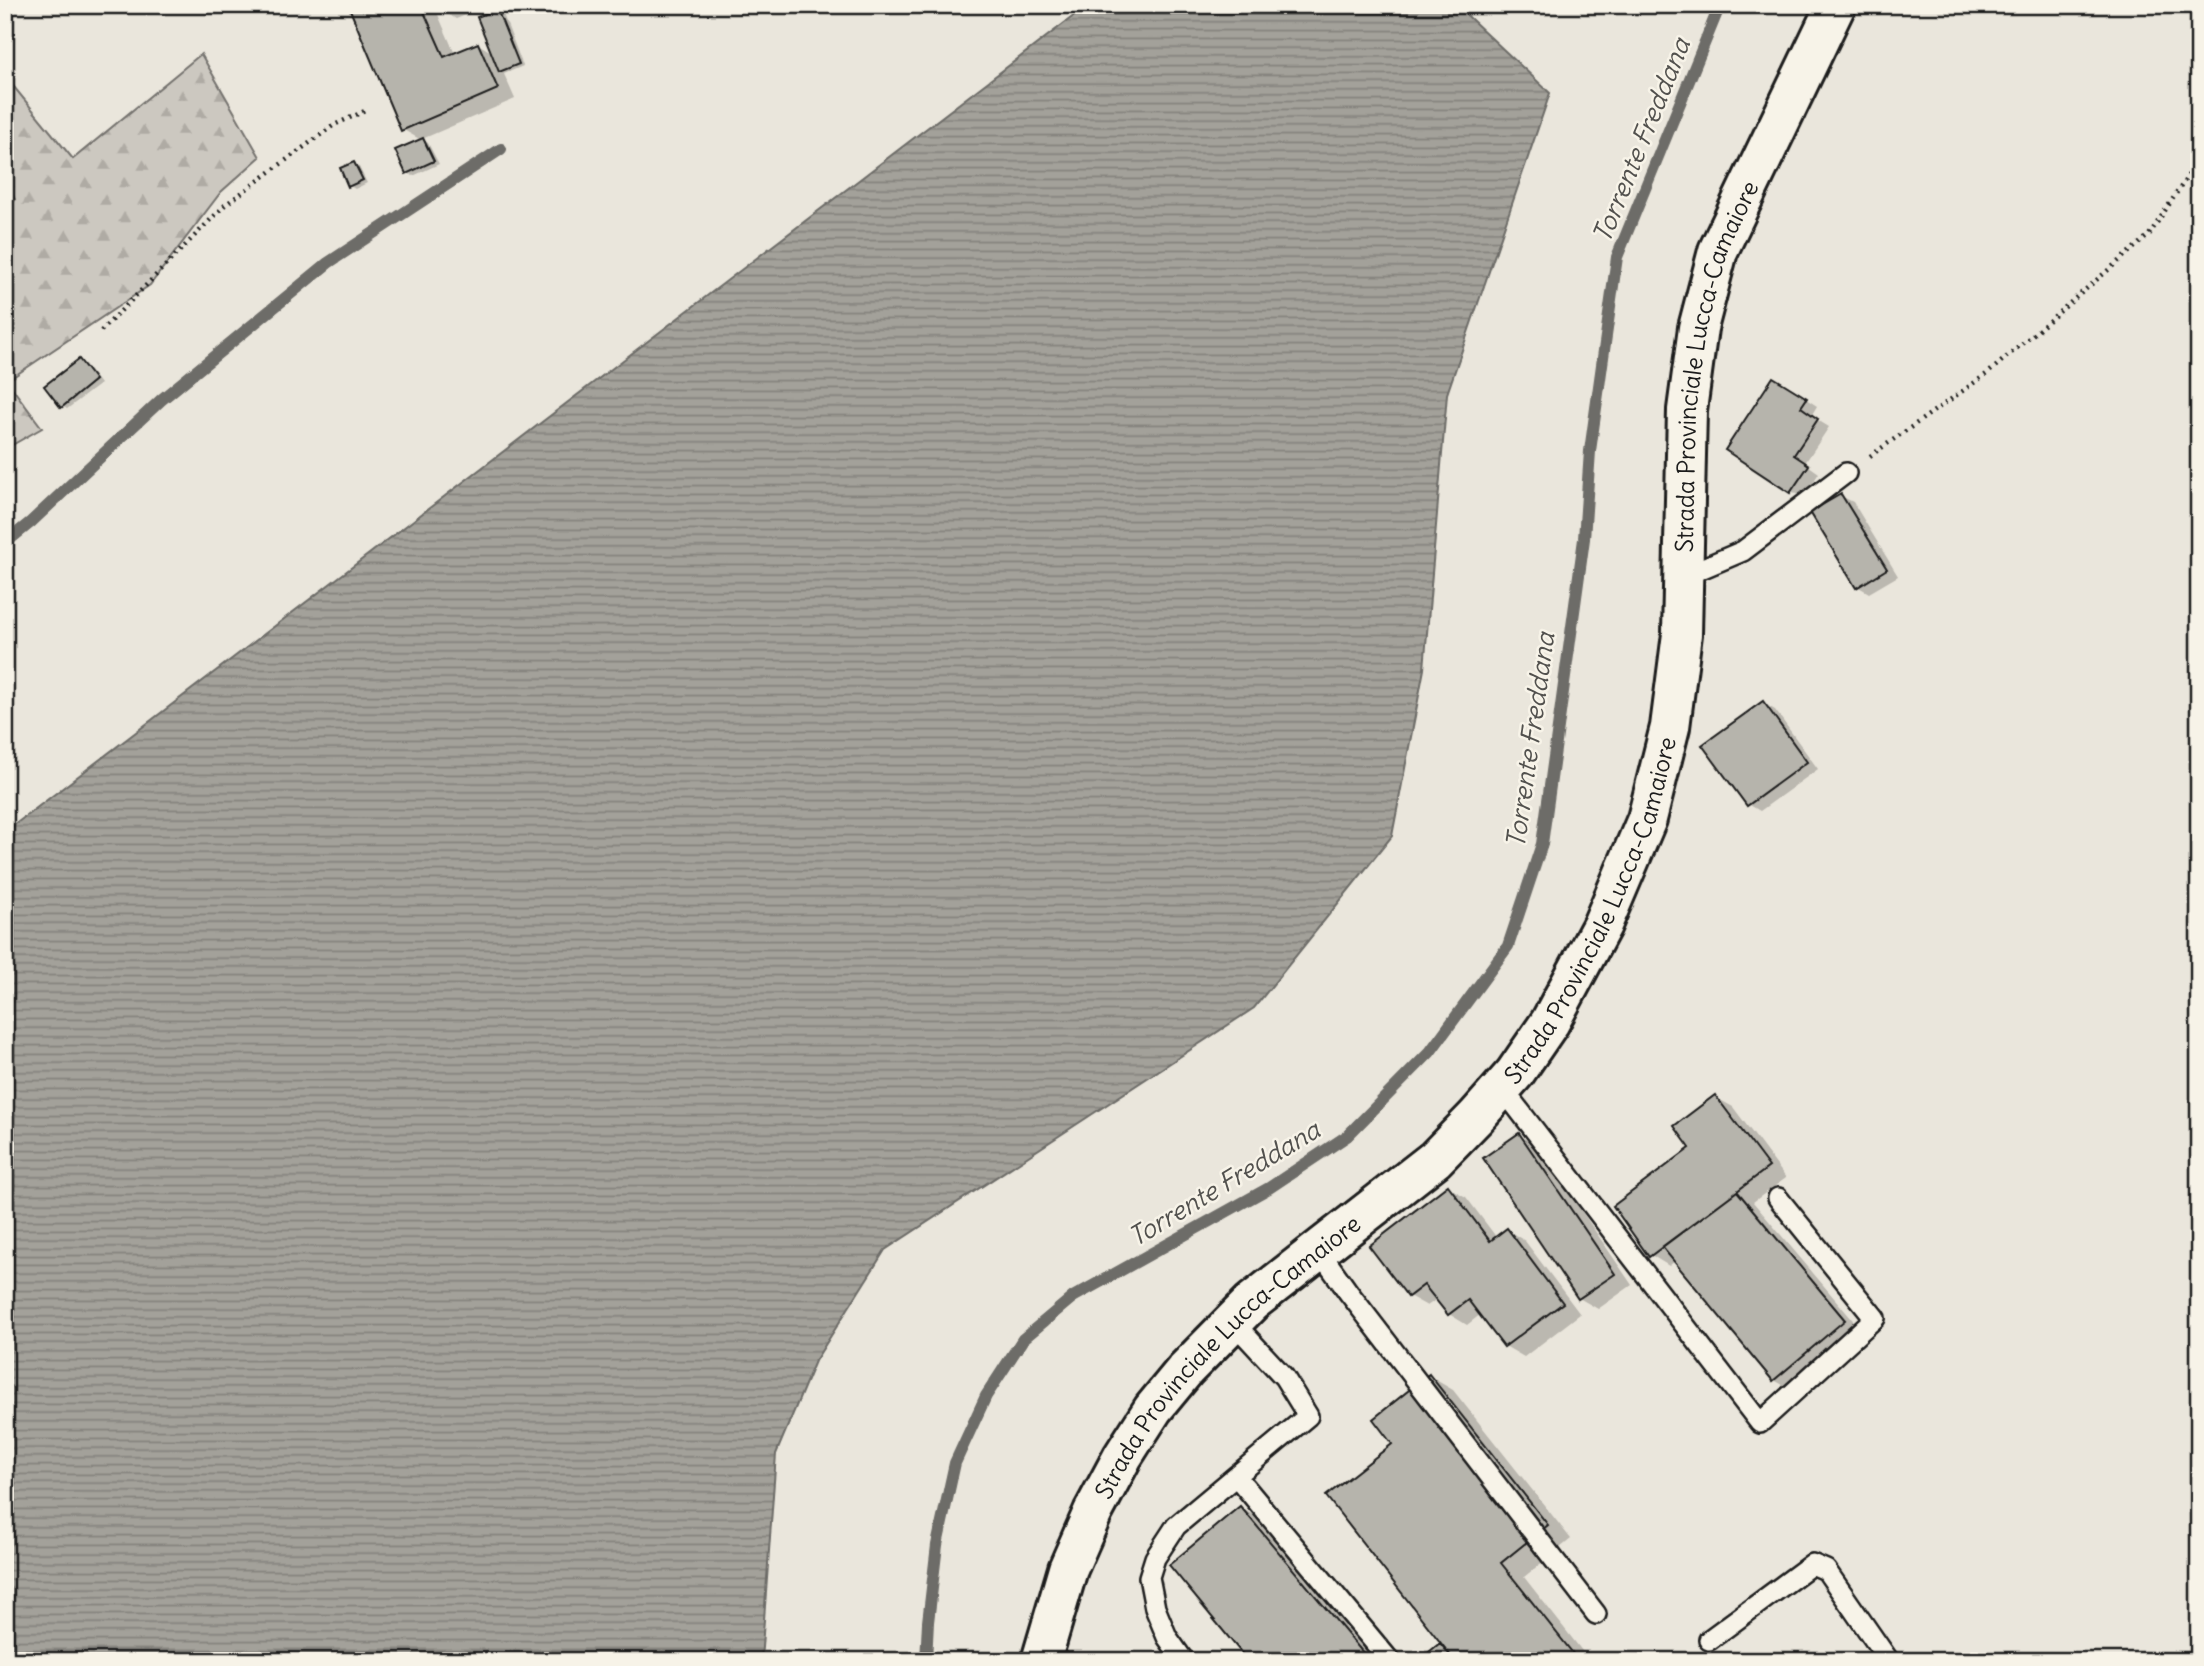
<svg xmlns="http://www.w3.org/2000/svg" width="2204" height="1666" font-family="Delius,sans-serif">
  <style>
    .forest { fill: url(#forest-firs); stroke: #74726e; stroke-width: 2 }
    .water { fill: url(#water-rules); stroke: #6d6c68; stroke-width: 2 }
    .shadow { fill: #0003 }
    .lines { fill: none; stroke-linecap: round; stroke-linejoin: round }
    .stream { stroke: #6d6c68; stroke-width: 12 }
    .building { fill: #b6b4ac; stroke: #1c1c1c; stroke-width: 2 }
    .service-casing { stroke: #1c1c1c; stroke-width: 24 }
    .secondary-casing { stroke: #1c1c1c; stroke-width: 44 }
    .path { stroke: #1c1c1c; stroke-width: 4.5; stroke-dasharray: 2 5; stroke-linecap: butt }
    .service { stroke: #f7f3e8; stroke-width: 19 }
    .secondary { stroke: #f7f3e8; stroke-width: 38 }
    .labels { text-anchor: middle; dominant-baseline: central; stroke-width: 5; stroke-linejoin: round; paint-order: stroke }
    .street-label { font-size: 24px; fill: #1c1c1c; stroke: #f7f3e8 }
    .water-label { font-size: 26px; font-style: italic; fill: #52514e; stroke: #f7f3e8 }
  </style>
  <defs>
    <pattern id="forest-firs" width="22" height="20" patternUnits="userSpaceOnUse" patternTransform="scale(1.75)"><rect width="22" height="20" fill="#ccc8c0"/><path d="M5 1l3.5 6h-7zM16 11l3.5 6h-7z" fill="#afaba4"/></pattern>
    <pattern id="water-rules" width="6" height="5" patternUnits="userSpaceOnUse" patternTransform="scale(1.75)"><rect width="6" height="5" fill="#a3a19a"/><path d="M0 2.5h6" fill="none" stroke="#84827d"/></pattern>
  </defs>
  <rect width="100%" height="100%" fill="#eae6dc"/>
  <filter id="ink" filterUnits="userSpaceOnUse"><feTurbulence type="fractalNoise" baseFrequency=".0143" numOctaves="2"/><feDisplacementMap in="SourceGraphic" scale="14" xChannelSelector="R" yChannelSelector="G"/><feConvolveMatrix kernelMatrix="1 2 1 2 8 2 1 2 1" color-interpolation-filters="sRGB"/></filter>
  <g filter="url(#ink)">
    <!-- forest -->
    <path class="forest" d="M201,54L260,157L221,192L150,285L7,381L42,428L5,449V209L15,200L5,178V76L73,159Z"/>
    <!-- water -->
    <path class="water" d="M1347,5H1456L1550,93L1447,394L1424,669L1392,836L1254,1008L885,1250L815,1361L776,1454L761,1661H5V832L1075,15Z"/>
    <!-- shadow -->
    <path class="shadow" d="M350,5H428L436,10L455,54L478,44L493,53L497,11L503,14L523,66L504,74L515,99L422,139L428,143L439,164L413,176L408,173L421,140L402,129Z
      M437,5H491L456,19L438,8Z
      M354,164L359,167L367,183L355,189L350,186Z
      M79,361L85,364L100,384L67,409L62,406Z
      M1786,386L1817,406L1811,416L1829,427L1805,463L1819,473L1803,498L1791,491Z
      M1841,496L1853,502L1898,576L1869,593L1857,586Z
      M1763,703L1775,710L1818,769L1760,811L1748,804Z
      M1715,1097L1733,1107L1786,1178L1753,1202L1862,1331L1792,1390L1774,1380L1676,1260L1669,1266L1651,1255Z
      M1519,1135L1537,1146L1632,1285L1598,1309L1579,1298L1485,1159Z
      M1448,1187L1466,1197L1497,1238L1507,1230L1525,1241L1580,1314L1524,1357L1505,1346L1481,1314L1467,1325L1449,1314L1437,1299L1427,1306L1409,1296Z
      M1429,1376L1453,1390L1571,1539L1524,1577L1590,1661H1421L1442,1643L1395,1444Z
      M1241,1508L1265,1522L1381,1661H1251Z"/>
    <g class="lines">
      <!-- stream -->
      <path class="stream" d="M5,543L31,522L161,400L328,263L501,149
        M926,1661L928,1622L937,1545L955,1463L986,1396L1023,1339L1073,1297L1269,1188L1347,1136L1430,1052L1508,946L1542,844L1584,539L1590,451L1617,257L1720,5"/>
    </g>
    <!-- building -->
    <path class="building" d="M348,5H421L444,57L478,43L498,89L401,131Z
      M497,9L519,64L499,72L477,17Z
      M423,138L434,161L406,174L395,150Z
      M354,162L363,180L348,187L340,168Z
      M79,359L95,380L61,408L44,386Z
      M1773,377L1807,398L1801,407L1818,419L1794,455L1809,465L1790,493L1725,450Z
      M1841,494L1887,569L1856,588L1810,512Z
      M1763,701L1807,762L1747,806L1702,745Z
      M1715,1095L1769,1167L1649,1257L1613,1206L1690,1148L1674,1126Z
      M1519,1133L1615,1274L1578,1299L1483,1158Z
      M1448,1185L1490,1241L1507,1228L1563,1303L1504,1347L1468,1300L1448,1315L1424,1285L1408,1297L1369,1246Z
      M1737,1191L1845,1320L1773,1381L1662,1247Z
      M1429,1374L1548,1525L1501,1563L1575,1656L1569,1661H1455L1326,1496L1392,1444L1373,1419Z
      M1240,1506L1370,1661H1248L1169,1565Z
      M1440,1643L1455,1661H1418Z"/>
    <g class="lines">
      <defs>
        <path id="service" d="M1684,576L1743,551L1846,473
          M1502,1088L1760,1423L1875,1318L1778,1198
          M1319,1251L1349,1293L1596,1614
          M1236,1476L1390,1661
          M1709,1640L1812,1564L1826,1570L1889,1661
          M1184,1661L1167,1637L1155,1608L1149,1577L1155,1558L1176,1526L1308,1416L1284,1377L1233,1322"/>
        <g id="secondary">
          <path id="s1" d="M1041,1661L1068,1569L1093,1512L1123,1456L1153,1409L1186,1369L1252,1302L1435,1159L1476,1117L1515,1073L1550,1022L1602,925L1647,819L1670,727L1682,634L1687,410L1698,328L1718,251L1836,5"/>
        </g>
      </defs>
      <!-- service casing -->
      <use href="#service" class="service-casing"/>
      <!-- secondary casing -->
      <use href="#secondary" class="secondary-casing"/>
      <!-- path -->
      <path class="path" d="M101,331L225,205L334,125L367,110
        M1870,456L1988,373L2149,235L2199,159"/>
      <!-- service -->
      <use href="#service" class="service"/>
      <!-- secondary -->
      <use href="#secondary" class="secondary"/>
    </g>
  </g>
  <g class="labels">
    <!-- street labels -->
    <g class="street-label">
      <text stroke="none"><textPath href="#s1" startOffset="1521">Strada Provinciale Lucca-Camaiore</textPath></text>
      <text stroke="none"><textPath href="#s1" startOffset="954">Strada Provinciale Lucca-Camaiore</textPath></text>
      <text stroke="none"><textPath href="#s1" startOffset="366">Strada Provinciale Lucca-Camaiore</textPath></text>
    </g>
    <!-- water labels -->
    <g class="water-label">
      <text transform="translate(1641 140) rotate(-68)">Torrente Freddana</text>
      <text transform="translate(1530 740) rotate(-82)">Torrente Freddana</text>
      <text transform="translate(1224 1183) rotate(-31)">Torrente Freddana</text>
    </g>
  </g>
  <!-- margin -->
  <rect width="2204" height="1666" fill="none" stroke="#f7f3e8" stroke-width="28"/>
  <rect x="14" y="14" width="2176" height="1638" fill="none" stroke="#1c1c1c" stroke-width="2.5" filter="url(#ink)"/>
</svg>
